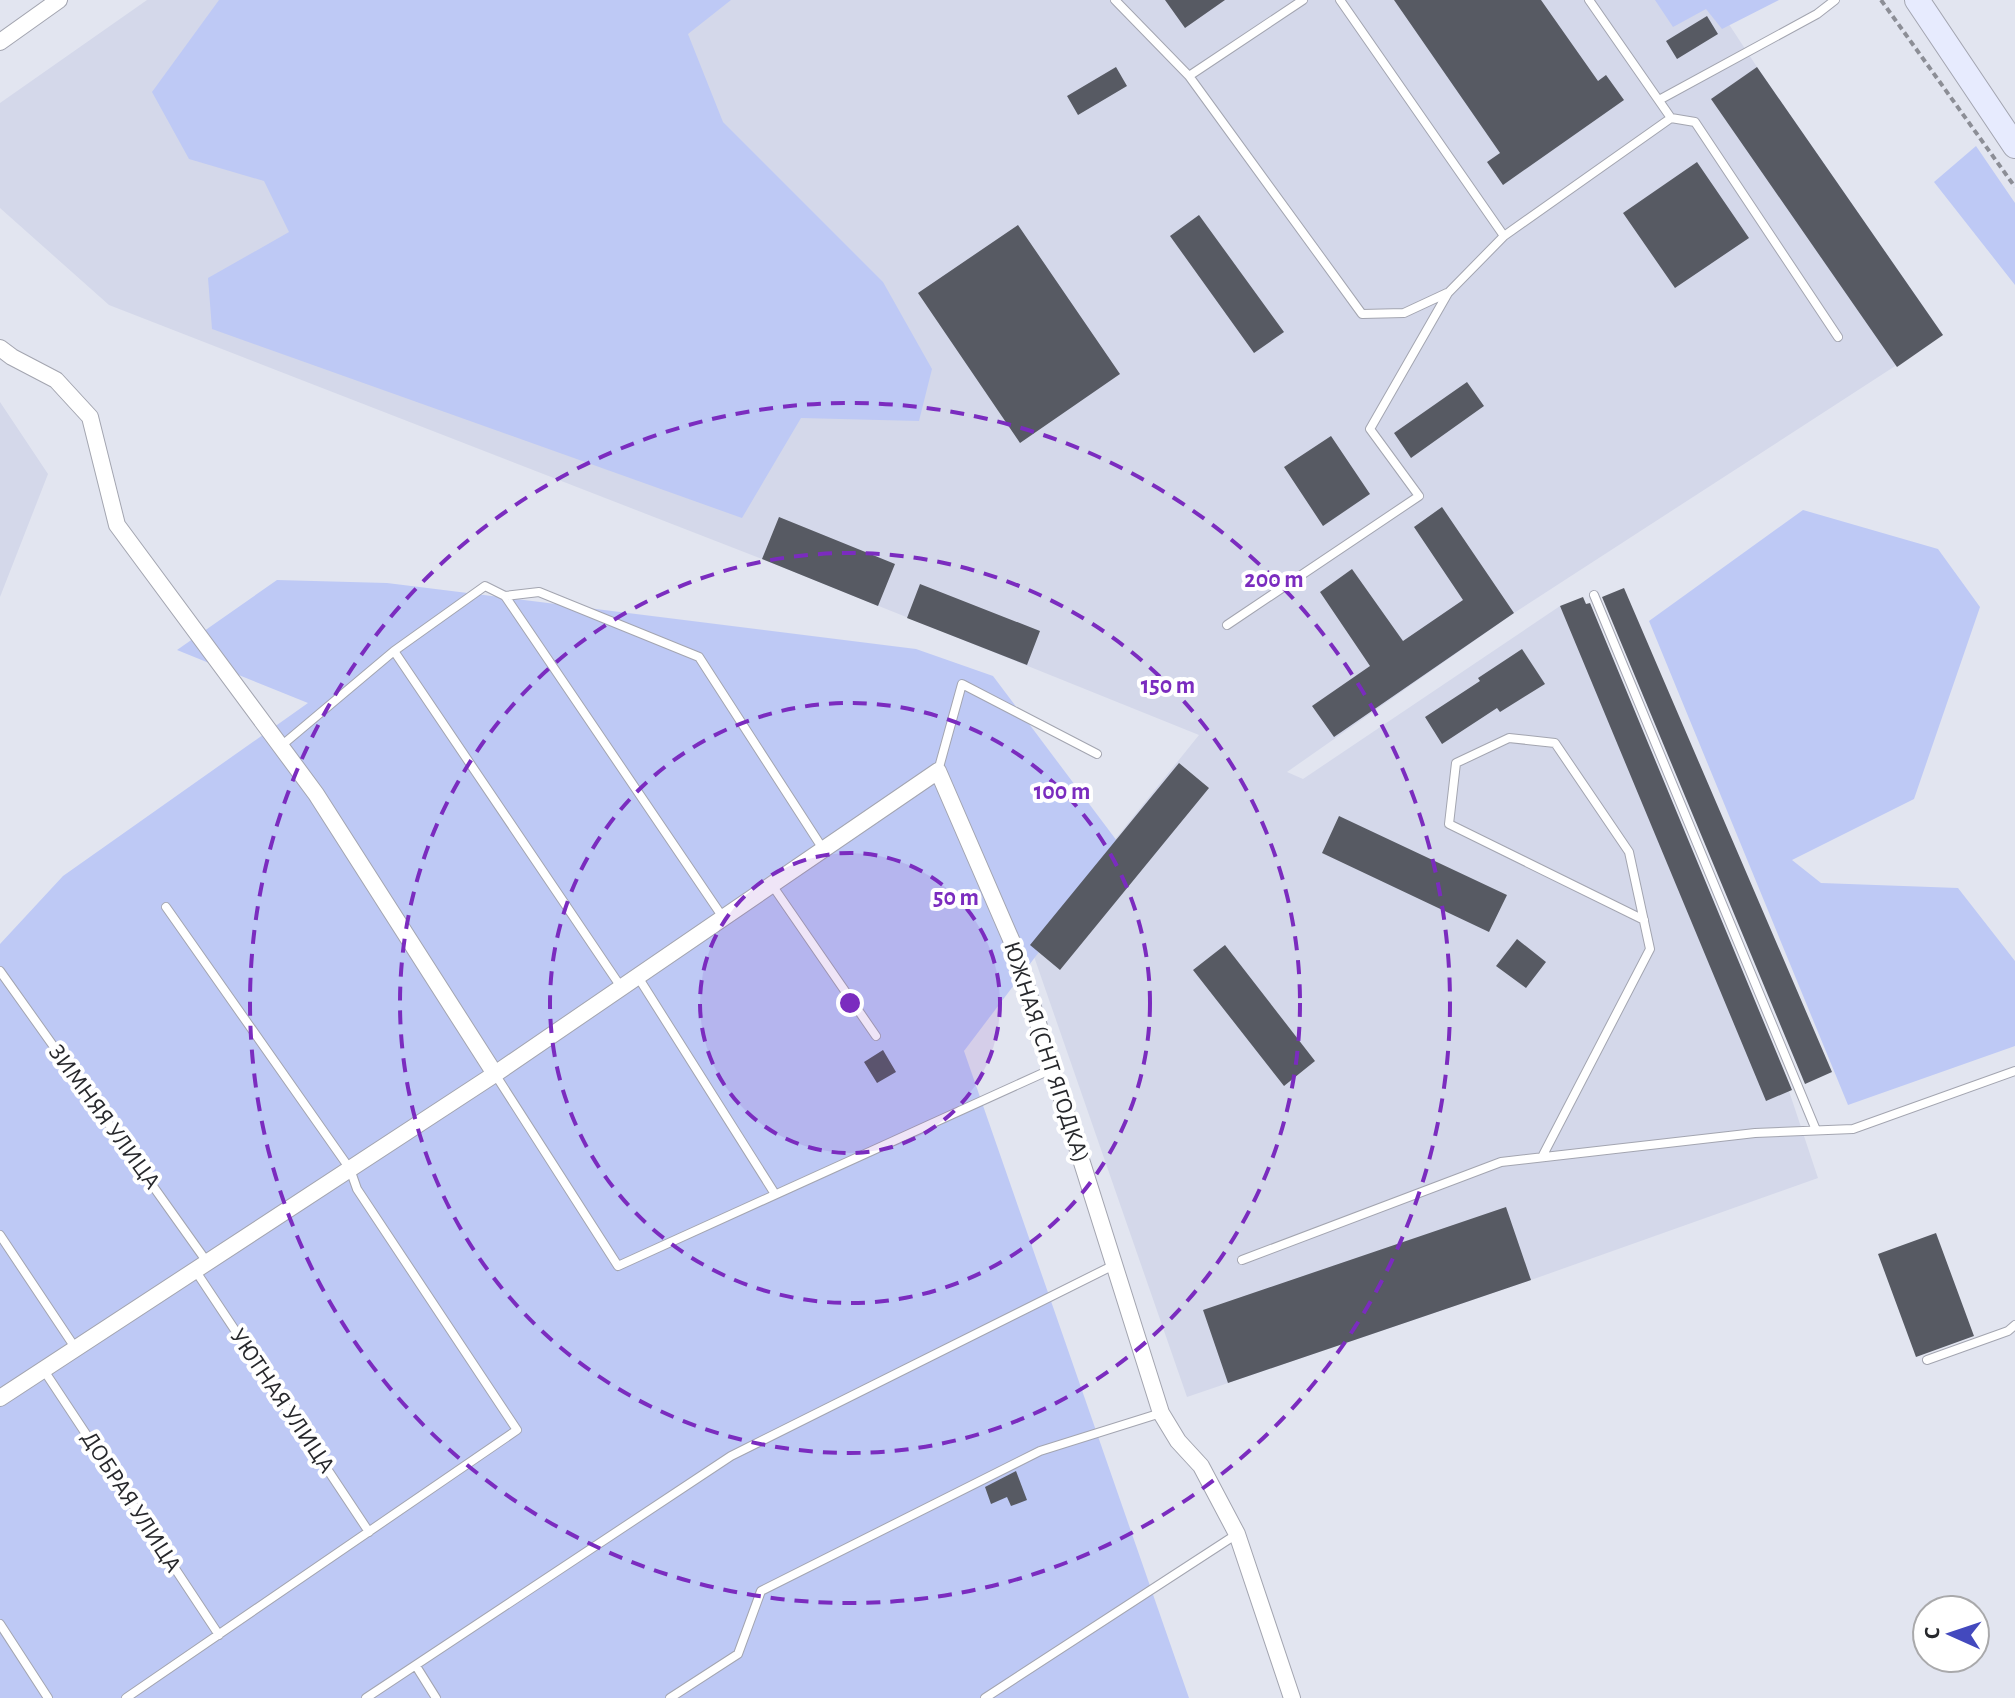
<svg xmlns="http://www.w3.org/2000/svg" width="2015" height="1698" font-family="'Alegreya Sans',sans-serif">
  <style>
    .built { fill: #d4d8ea }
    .green { fill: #bec9f5 }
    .building { fill: #575a63 }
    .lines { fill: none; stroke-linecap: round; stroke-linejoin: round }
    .lane-casing { stroke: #a3a5b0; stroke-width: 10 }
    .street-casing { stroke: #a3a5b0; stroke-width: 18 }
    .secondary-casing { stroke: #a3a5b0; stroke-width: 26 }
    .path { stroke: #8c8e96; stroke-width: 4; stroke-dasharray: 6 4; stroke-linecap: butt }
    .lane { stroke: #fff; stroke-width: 8 }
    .street { stroke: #fff; stroke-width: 16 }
    .secondary { stroke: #e7ebfe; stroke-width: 24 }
    .ring { fill: none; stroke: #7b2cbf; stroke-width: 4; stroke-dasharray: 14 10 }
    .labels { text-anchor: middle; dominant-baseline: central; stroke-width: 8; stroke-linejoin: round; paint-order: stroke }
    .street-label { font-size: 24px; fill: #27282c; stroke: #fff }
    .centre { fill: #7b2cbf; stroke: #fff; stroke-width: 4 }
    .ring-label { font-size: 24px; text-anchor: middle; font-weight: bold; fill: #7b2cbf; stroke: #fff; stroke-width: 8; stroke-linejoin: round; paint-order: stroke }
  </style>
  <rect width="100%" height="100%" fill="#e2e5f0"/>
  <!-- built -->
  <path class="built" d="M147,0H1713L1757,67L1943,335L1514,613L1287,772L1303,779L1560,606L1789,1091L1818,1178L1531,1280L1187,1397L1030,945L1199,735L762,559L109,305L0,208V103Z
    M0,402L48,474L0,597Z"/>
  <!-- green -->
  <path class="green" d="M219,0H731L688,34L723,122L883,282L932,369L919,421L801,418L742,518L212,329L208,278L289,232L264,181L189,159L152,92Z
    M1655,0H1779L1722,29L1706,9L1673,27Z
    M1976,146L2015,203V285L1934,182Z
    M1803,510L1938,549L1980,607L1914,799L1792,860L1821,883L1958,888L2015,961V1046L1848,1105L1649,621Z
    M277,580L387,583L916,649L993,676L1120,845L964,1051L1189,1698H0V944L63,876L308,703L177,650Z"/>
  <!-- building -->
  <path class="building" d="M1165,0H1225L1185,28Z
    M1394,0H1541L1598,81L1606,75L1624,100L1503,185L1487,162L1500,153Z
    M1707,16L1718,34L1677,59L1666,41Z
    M1116,67L1127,86L1078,115L1067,96Z
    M1757,67L1943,335L1897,367L1711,99Z
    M1697,162L1749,238L1675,288L1623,213Z
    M1199,215L1284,332L1254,353L1170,236Z
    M1018,225L1120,374L1020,443L918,293Z
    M1467,382L1484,406L1411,458L1394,433Z
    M1331,436L1370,494L1323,526L1284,467Z
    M1442,507L1514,613L1334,737L1312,706L1370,666L1320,592L1352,569L1403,641L1463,600L1414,527Z
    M779,517L895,564L878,606L762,559Z
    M920,584L1040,631L1027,665L907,618Z
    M1624,588L1832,1072L1805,1084L1602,597Z
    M1583,597L1586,604L1590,603L1792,1090L1766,1101L1560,606Z
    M1522,649L1545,684L1500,712L1497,708L1442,744L1425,717L1480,681L1478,678Z
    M1179,763L1209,788L1060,970L1030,945Z
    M1339,816L1507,895L1489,932L1322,853Z
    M1517,939L1546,962L1526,988L1496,966Z
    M1225,945L1315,1061L1284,1086L1193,970Z
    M883,1050L896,1072L877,1083L864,1062Z
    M1506,1207L1531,1280L1228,1383L1203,1310Z
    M1936,1233L1974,1336L1916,1357L1878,1254Z
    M1016,1471L1027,1500L1011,1506L1007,1497L991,1504L985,1487Z"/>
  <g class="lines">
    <defs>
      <path id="lane" d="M1115,0L1189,76
        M1303,0L1189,76L1362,314L1404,313L1447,293
        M1340,0L1504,236L1671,118L1589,0
        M1659,100L1817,14L1835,0
        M1671,118L1695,122L1838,337
        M1594,595L1816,1130
        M505,596L539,592L699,657L823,849
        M1227,625L1419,496L1370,429L1448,293L1504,236
        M394,651L621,987
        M281,746L394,651L485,586L505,596L724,919
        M938,771L962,684L1097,754
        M772,885L876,1036
        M0,971L207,1262
        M638,977L775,1194
        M495,1074L618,1266L1052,1069
        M1542,1157L1650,949L1629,852L1555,743L1509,738L1456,763L1449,824L1644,920
        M0,1235L76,1349
        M1242,1260L1501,1162L1755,1133L1853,1129L2015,1071
        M195,1270L369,1532
        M1927,1360L2008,1331L2015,1325
        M43,1369L219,1635
        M0,1624L48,1698
        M416,1666L436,1698
        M126,1698L517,1430L357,1189L350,1169L166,907
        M366,1698L731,1456L1114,1265
        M670,1698L738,1654L761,1591L1040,1451L1161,1413
        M985,1698L1237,1534"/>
      <path id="street" d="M0,42L59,0
        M0,348L12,357L56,380L90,417L117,525L316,794L495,1074
        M0,1398L495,1074L938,771L1013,944L1161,1413L1178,1441L1201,1466L1237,1534L1292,1698"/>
      <path id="secondary" d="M1917,0L2015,146"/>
    </defs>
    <!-- lane casing -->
    <use href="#lane" class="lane-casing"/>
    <!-- street casing -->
    <use href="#street" class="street-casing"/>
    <!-- secondary casing -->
    <use href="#secondary" class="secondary-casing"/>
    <!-- path -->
    <path class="path" d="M1881,0L2015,187"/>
    <!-- lane -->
    <use href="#lane" class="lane"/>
    <!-- street -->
    <use href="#street" class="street"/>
    <!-- secondary -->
    <use href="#secondary" class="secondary"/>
  </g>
  <!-- distance rings -->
  <circle cx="850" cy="1003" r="150" fill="#7b2cbf" fill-opacity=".12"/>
  <g class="ring">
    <circle cx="850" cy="1003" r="150"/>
    <circle cx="850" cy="1003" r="300"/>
    <circle cx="850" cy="1003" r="450"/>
    <circle cx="850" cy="1003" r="600"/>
  </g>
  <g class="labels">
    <!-- street labels -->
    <g class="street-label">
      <text transform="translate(1046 1052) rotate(72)">ЮЖНАЯ (СНТ ЯГОДКА)</text>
      <text transform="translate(104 1117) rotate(54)">ЗИМНЯЯ УЛИЦА</text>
      <text transform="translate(282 1401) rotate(56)">УЮТНАЯ УЛИЦА</text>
      <text transform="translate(131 1502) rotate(57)">ДОБРАЯ УЛИЦА</text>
    </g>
  </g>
  <circle cx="850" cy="1003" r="12" class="centre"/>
  <g class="ring-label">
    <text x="1274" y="587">200 m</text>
    <text x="1168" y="693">150 m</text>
    <text x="1062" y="799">100 m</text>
    <text x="956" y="905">50 m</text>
  </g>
  <!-- north arrow -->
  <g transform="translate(1951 1634) rotate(273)"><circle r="38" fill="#ffffff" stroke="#a9a9ab" stroke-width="2"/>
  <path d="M0-6L14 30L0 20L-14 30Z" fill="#4349be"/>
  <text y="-12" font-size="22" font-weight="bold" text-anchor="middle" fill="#27282c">С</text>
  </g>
</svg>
